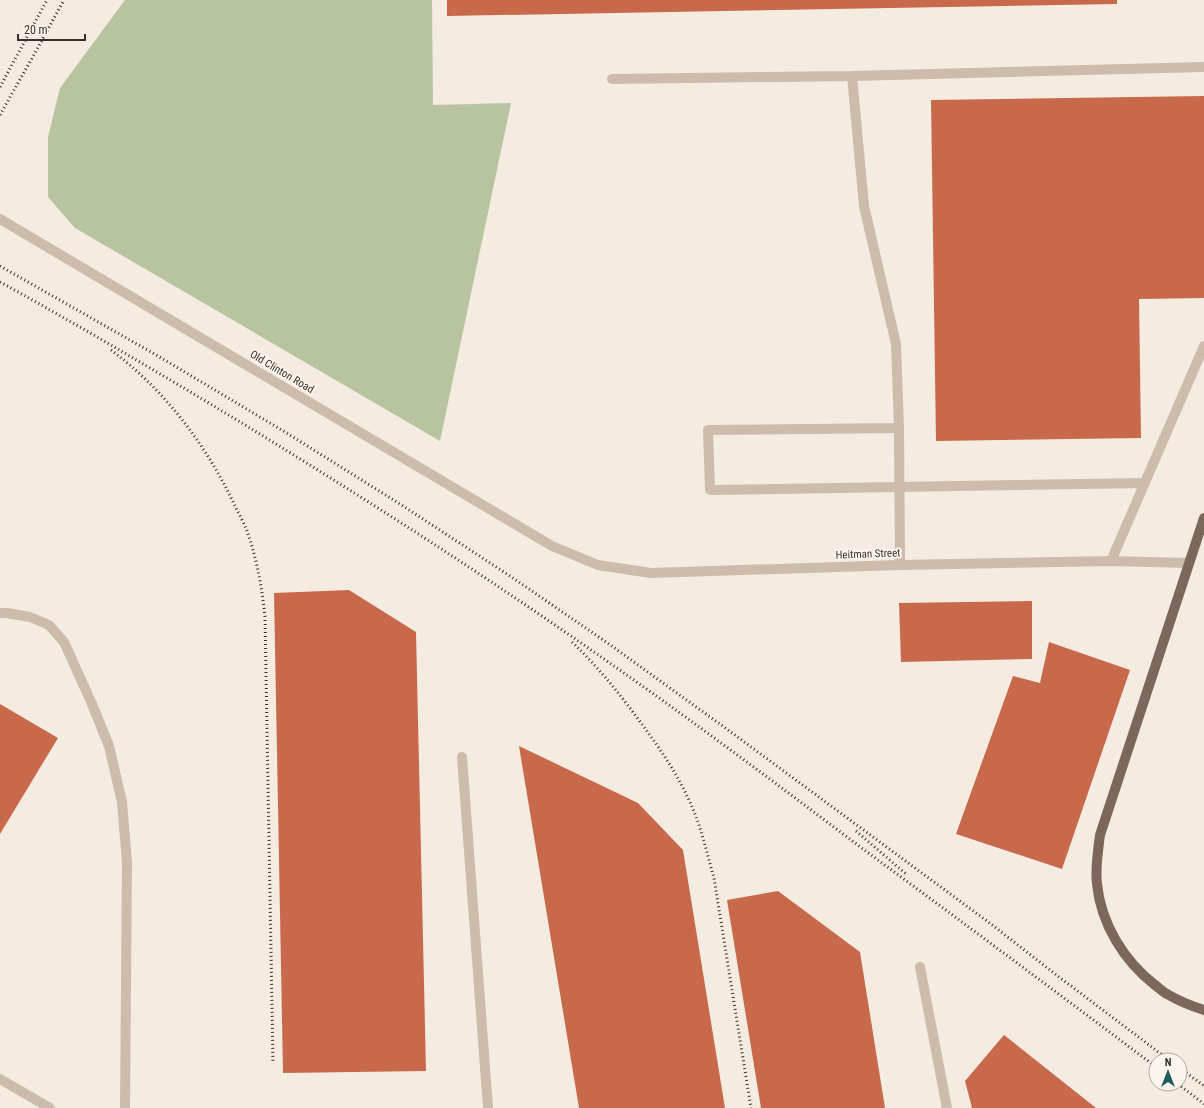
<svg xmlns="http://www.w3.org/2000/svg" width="1204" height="1108" font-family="'Roboto Condensed',sans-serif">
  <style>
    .green { fill: #b8c4a0 }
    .building { fill: #c8694b }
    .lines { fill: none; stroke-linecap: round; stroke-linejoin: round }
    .service { stroke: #cdbbac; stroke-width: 10 }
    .tertiary { stroke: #cdbbac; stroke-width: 10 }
    .primary { stroke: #7d675c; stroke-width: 10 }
    .rail { stroke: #3b302b; stroke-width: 3; stroke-dasharray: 1 3; stroke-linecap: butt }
    .labels { text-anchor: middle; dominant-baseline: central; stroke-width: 4; stroke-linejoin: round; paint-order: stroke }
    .street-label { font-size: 11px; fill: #3b302b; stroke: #fbf5ee }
  </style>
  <rect width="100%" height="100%" fill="#f4ebe1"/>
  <!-- green -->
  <path class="green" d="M125,0H432L433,105L511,103L440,441L75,228L48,197V137L60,88Z"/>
  <!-- building -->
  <path class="building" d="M447,0H1117V4L447,16Z
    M1204,96V298L1139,299L1141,438L936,441L931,100Z
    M349,590L416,632L426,1071L283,1073L274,593Z
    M1032,601V659L901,662L899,603Z
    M1049,642L1130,670L1062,869L956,834L1013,676L1040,683Z
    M0,704L58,738L0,834Z
    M519,746L638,803L683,850L725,1108H579Z
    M778,891L860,952L885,1108H761L727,900Z
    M1004,1035L1096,1108H972L965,1081Z"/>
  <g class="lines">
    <!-- service -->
    <path class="service" d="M852,76L864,206L896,344L899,428L900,565
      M612,79L852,76L1204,67
      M0,219L552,546L598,565L651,573L900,565L1111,561L1189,563
      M899,428L708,430L710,490L1145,483
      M1111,561L1204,346
      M0,613H7L30,617L49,625L64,642L92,704L109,746L122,802L127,863L125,1108
      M462,757L488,1108
      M920,967L947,1108"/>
    <!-- tertiary -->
    <path class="tertiary" d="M0,1079L50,1108"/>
    <!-- primary -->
    <path class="primary" d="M1204,518L1100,835C1098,851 1095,868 1097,884C1101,924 1124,961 1155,985C1159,988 1163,992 1167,994C1179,1001 1191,1006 1204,1010"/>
    <!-- rail -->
    <path class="rail" d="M0,87L47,0
      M0,115L31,60L64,0
      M0,266L158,356L285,432L400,504L513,578L609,644L724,727L991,924L1059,977L1169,1060
      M0,282C80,326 159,373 237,420C371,502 503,587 631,678C709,733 786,791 863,849C961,921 1059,994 1156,1067
      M111,350C165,390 207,446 235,506C239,514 244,523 247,531C257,559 262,588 265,617L273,1062
      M572,642C598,667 620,694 641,723C662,751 682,781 695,814C703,835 708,857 714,878L751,1108
      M856,831L906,874
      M1180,1068L1204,1086
      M1178,1084L1204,1104"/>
  </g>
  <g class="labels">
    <!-- street labels -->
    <g class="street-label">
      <text transform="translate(282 372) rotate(31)">Old Clinton Road</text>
      <text transform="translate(868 554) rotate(-2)">Heitman Street</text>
    </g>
  </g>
  <!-- north arrow -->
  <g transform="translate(1168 1072)"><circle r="19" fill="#fbf5ee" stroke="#aea6a0"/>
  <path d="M0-3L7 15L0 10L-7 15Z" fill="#1f5a5e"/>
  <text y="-6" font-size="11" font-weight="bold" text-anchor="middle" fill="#3b302b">N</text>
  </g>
  <!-- scale -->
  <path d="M18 34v6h67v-6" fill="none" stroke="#3b302b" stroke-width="2"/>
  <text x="24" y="34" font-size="12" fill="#3b302b" stroke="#fbf5ee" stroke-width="3" paint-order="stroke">20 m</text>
</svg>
